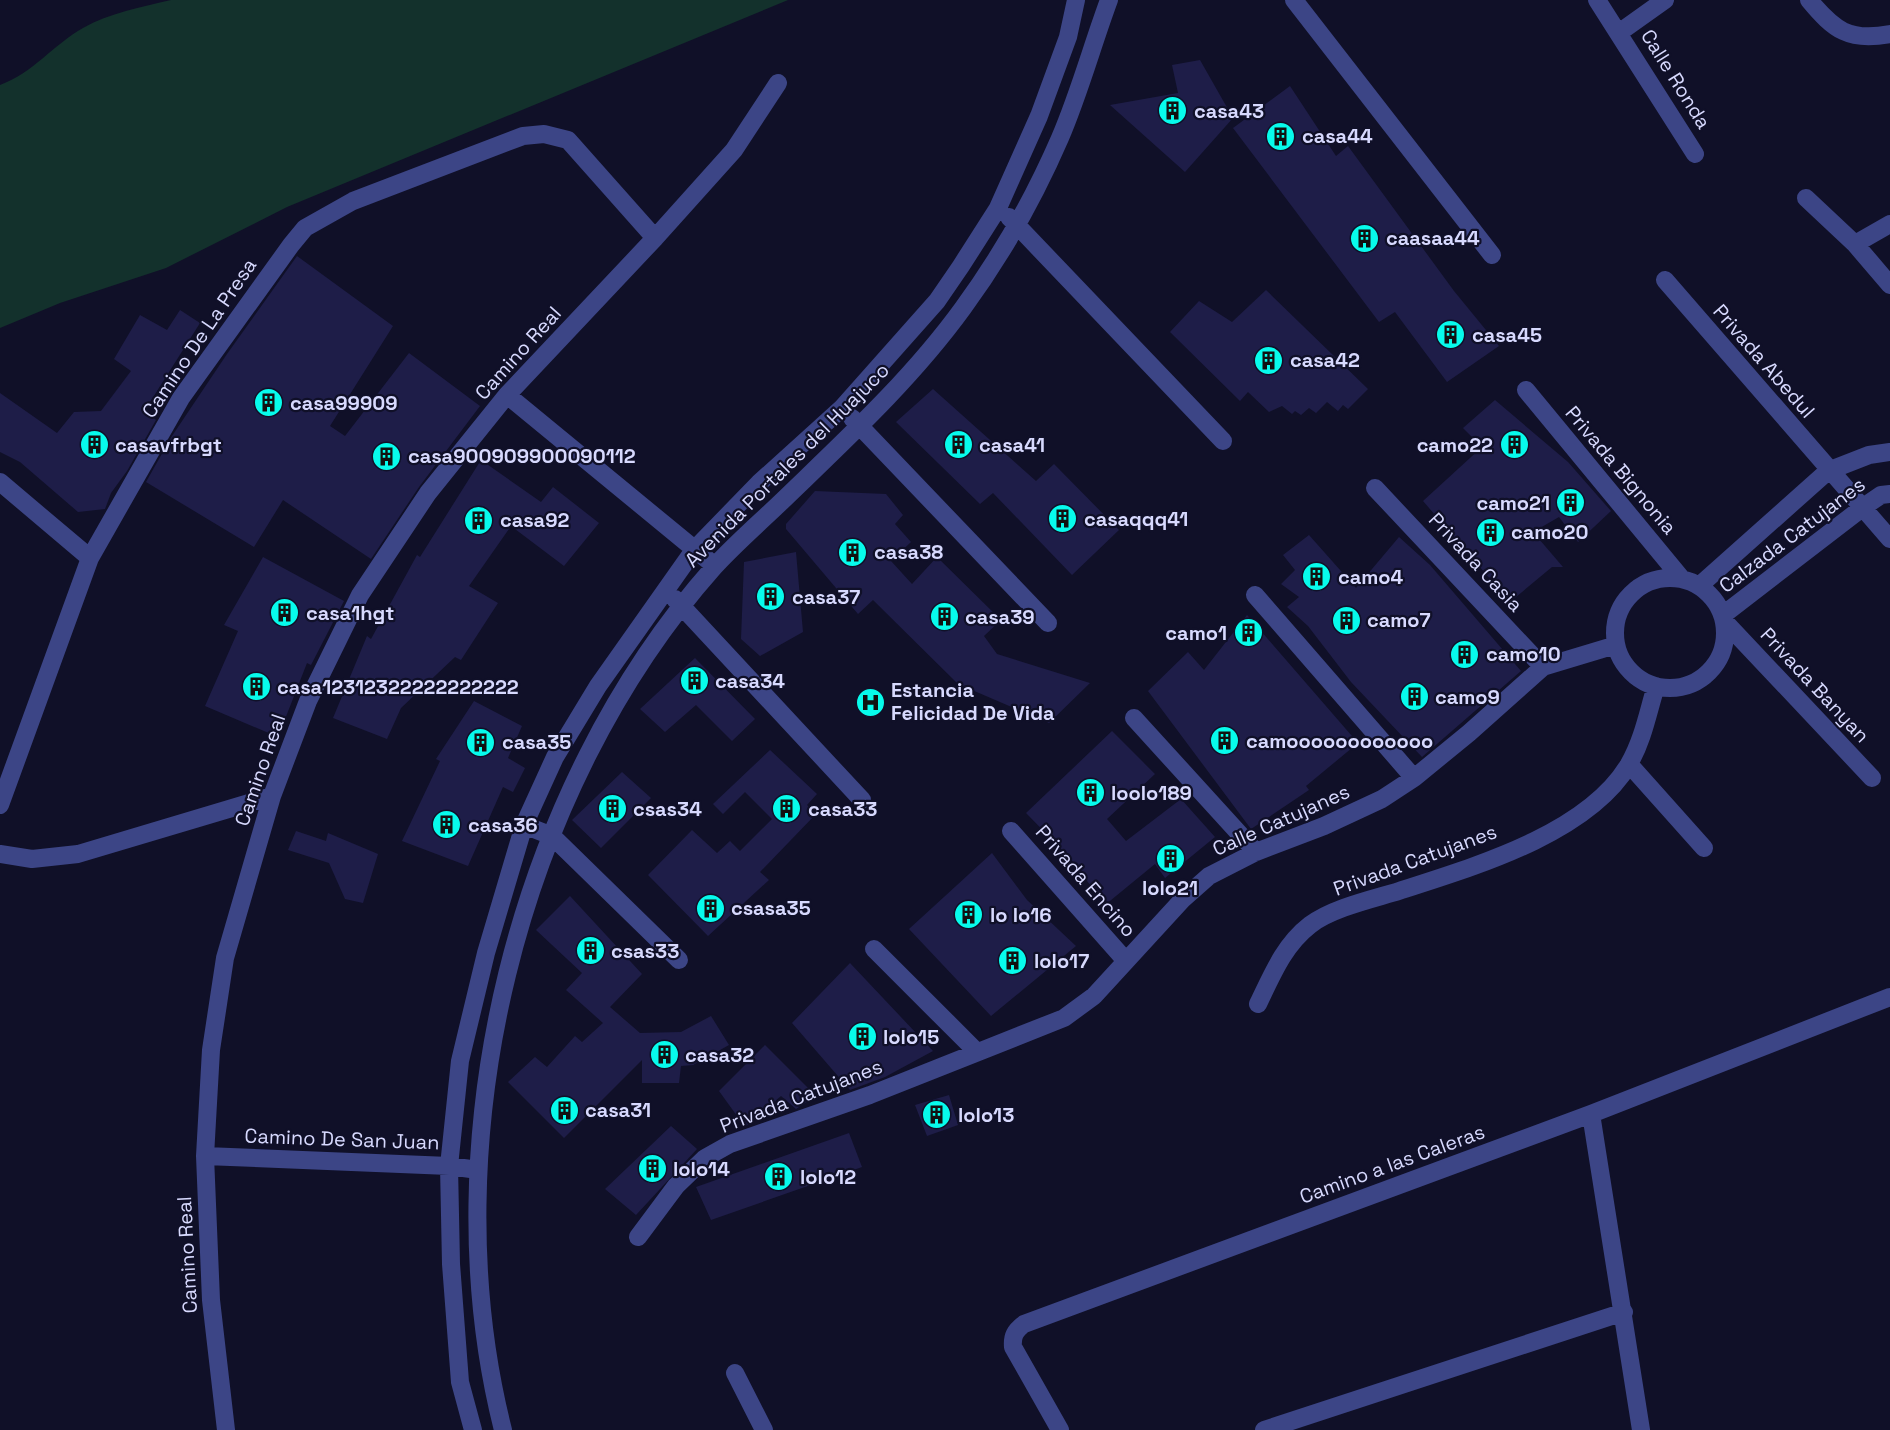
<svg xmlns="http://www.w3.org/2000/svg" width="1890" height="1430" font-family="'Space Grotesk',sans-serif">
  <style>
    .green { fill: #13312c }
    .building { fill: #1e1d48 }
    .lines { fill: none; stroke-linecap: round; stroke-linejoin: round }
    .minor { stroke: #3c4586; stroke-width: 18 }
    .labels { text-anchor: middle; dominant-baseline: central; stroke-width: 4.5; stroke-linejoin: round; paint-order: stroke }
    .street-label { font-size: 20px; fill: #d7d9fe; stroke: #101028 }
    .poi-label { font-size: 20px; font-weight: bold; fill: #d7d9fe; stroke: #101028; text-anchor: start }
  </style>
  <rect width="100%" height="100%" fill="#101028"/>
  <!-- green -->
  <path class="green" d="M171,0H788L287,207L166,268L60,303L0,328V85C33,73 53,45 83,28C109,13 142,7 171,0Z"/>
  <!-- building -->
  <path class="building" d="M1200,60L1233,118L1185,172L1110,105L1178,93L1172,65Z
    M1290,86L1336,156L1348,146L1454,291L1499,346L1447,382L1395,312L1379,322L1233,128Z
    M297,256L393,326L330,426L345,436L409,353L480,406L419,487L371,559L283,500L254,547L146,482L172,436L227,354Z
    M1266,290L1368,389L1348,409L1343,405L1338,411L1327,402L1316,413L1309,408L1301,415L1295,411L1292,414L1282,406L1269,412L1248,392L1240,401L1170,332L1199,301L1232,322Z
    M180,310L200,323L145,410L156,420L127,471L111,493L105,509L78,512L20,462L0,452V393L57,433L74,412L101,411L131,371L114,359L140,315L167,330Z
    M933,389L1036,481L1054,464L1119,530L1072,575L993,493L980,504L896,422Z
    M1495,400L1568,462L1611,511L1578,542L1559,517L1533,532L1563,567H1552L1510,602L1423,501L1482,447L1463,428Z
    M481,460L541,502L553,487L599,523L564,566L511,526L469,586L498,603L461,660L455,657L401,708L387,739L333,718L367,636L371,639L417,555L420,557Z
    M815,491L886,494L903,515L895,524L911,542L891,561L912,584L937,557L1001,620L984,636L997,654L1090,683L1049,723L958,684L873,600L858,614L786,529V524Z
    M1309,535L1356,588L1399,537L1430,565L1521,671L1422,757L1351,682L1308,626L1287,607L1299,597L1281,584L1295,570L1283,555Z
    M796,552L803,632L760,656L741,639L744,562Z
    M263,557L344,601L311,665L307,663L278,737L205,706L238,631L224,625Z
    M1247,615L1358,743L1306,786L1309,790L1251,829L1148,691L1188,652L1204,670Z
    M695,658L755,719L732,741L696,705L665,732L640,709Z
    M474,701L522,726L508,758L525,768L513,792L503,787L468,866L402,841L440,761L436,759Z
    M1112,731L1155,774L1107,819L1126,841L1181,799L1215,837L1165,878L1155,864L1105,905L1070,858L1026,813Z
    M770,750L817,794L807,805L816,814L760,872L769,880L708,936L648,875L692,830L717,853L730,841L740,851L772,819L745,792L723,814L713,804Z
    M622,772L651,798L601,848L572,820Z
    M296,831L326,841L328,833L378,854L363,903L345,899L329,863L288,850Z
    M992,853L1027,900L1076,946L991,1016L909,929Z
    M570,896L642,974L610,1007L640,1033L681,1032L711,1016L729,1045L693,1065L681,1066L679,1083H642V1060L564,1138L508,1082L535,1057L547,1067L575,1036L582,1042L603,1023L566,990L582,973L536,930Z
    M850,963L933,1051L885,1077L850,1090L792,1023Z
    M765,1045L816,1096L796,1109L781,1096L745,1127L719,1091Z
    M949,1095L958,1125L927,1136L915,1105Z
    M671,1126L697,1149L636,1215L605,1189Z
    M849,1133L862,1167L711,1220L696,1187Z"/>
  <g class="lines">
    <!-- minor -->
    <path class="minor" d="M1294,0L1492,255
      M1597,0L1695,154
      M1809,0C1834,30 1849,42 1890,34
      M1620,32L1665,0
      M1806,198L1855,244L1890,285
      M1009,217L1223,441
      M1855,244L1890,224
      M1665,280L1890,539
      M1526,390L1682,579
      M507,395L715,566
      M852,418L1048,623
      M0,482L90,558
      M1375,488L1543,667
      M1615 633a55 55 0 1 1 110 0a55 55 0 1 1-110 0Z
      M1699,586L1828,471L1869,455L1890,452
      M1255,595L1414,778
      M675,599L862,800
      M1723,615L1862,508L1881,495L1890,494
      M1725,622L1872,778
      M1134,718L1256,852
      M1629,764L1704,848
      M0,805L90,558L181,398L291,245L305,228L353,201L523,136L544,134L568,140L655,238
      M524,825L552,836L679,960
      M1011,831L1126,961
      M0,854L32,859L78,854L272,796
      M874,949L976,1051
      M1258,1004C1272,975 1284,945 1310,925C1332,908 1373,899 1399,891C1473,867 1588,834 1629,764C1643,740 1648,712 1656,686
      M1591,1114L1641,1430
      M205,1156L449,1166L478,1170
      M638,1237L676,1186L705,1158L730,1144L870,1095L1064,1018L1094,996L1183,899L1209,876L1256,852L1324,826L1382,799L1414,778L1469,733L1543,667L1616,645
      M735,1373L764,1430
      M226,1430L211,1300L205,1156L211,1050L225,958L272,796L308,701L360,595L428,493L507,395L655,238L734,150L778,83
      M473,1430L460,1382L451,1264L449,1166L460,1061L486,953L524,825L555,757L598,686L694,550L759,483L842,408L937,301L961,266L998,208L1039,116L1068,37L1076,0
      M503,1430C430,1142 517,789 714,567C734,545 757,525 779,504C843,442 910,381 963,308C1001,256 1034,198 1060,138C1079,94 1092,46 1109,0
      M1060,1430L1013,1347C1012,1336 1015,1331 1024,1324L1591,1114L1890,997
      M1264,1430L1624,1312"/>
  </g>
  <!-- icons -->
  <defs>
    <symbol id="building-disc" viewBox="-11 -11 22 22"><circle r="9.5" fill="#07fbec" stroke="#101028"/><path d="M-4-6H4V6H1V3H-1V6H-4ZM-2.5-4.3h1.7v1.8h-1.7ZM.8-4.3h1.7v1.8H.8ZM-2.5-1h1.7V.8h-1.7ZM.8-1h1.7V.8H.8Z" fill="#111"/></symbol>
    <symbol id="hospital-disc" viewBox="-11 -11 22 22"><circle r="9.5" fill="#07fbec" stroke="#101028"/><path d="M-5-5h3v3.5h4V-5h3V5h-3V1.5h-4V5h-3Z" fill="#111"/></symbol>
  </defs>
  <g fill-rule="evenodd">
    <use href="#building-disc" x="1156" y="94" width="33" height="33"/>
    <use href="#building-disc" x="1264" y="120" width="33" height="33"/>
    <use href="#building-disc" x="1348" y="222" width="33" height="33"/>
    <use href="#building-disc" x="1434" y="318" width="33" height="33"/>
    <use href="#building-disc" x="1252" y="344" width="33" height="33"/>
    <use href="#building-disc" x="252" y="386" width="33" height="33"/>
    <use href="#building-disc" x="78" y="428" width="33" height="33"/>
    <use href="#building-disc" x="942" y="428" width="33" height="33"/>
    <use href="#building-disc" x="1498" y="428" width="33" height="33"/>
    <use href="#building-disc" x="370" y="440" width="33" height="33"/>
    <use href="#building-disc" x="1554" y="486" width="33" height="33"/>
    <use href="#building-disc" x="1046" y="502" width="33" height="33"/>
    <use href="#building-disc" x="462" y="504" width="33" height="33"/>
    <use href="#building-disc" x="1474" y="516" width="33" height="33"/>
    <use href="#building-disc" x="836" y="536" width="33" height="33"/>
    <use href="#building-disc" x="1300" y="560" width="33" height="33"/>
    <use href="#building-disc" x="754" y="580" width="33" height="33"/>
    <use href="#building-disc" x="268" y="596" width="33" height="33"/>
    <use href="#building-disc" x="928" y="600" width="33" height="33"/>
    <use href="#building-disc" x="1330" y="604" width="33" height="33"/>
    <use href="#building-disc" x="1232" y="616" width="33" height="33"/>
    <use href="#building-disc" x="1448" y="638" width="33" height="33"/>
    <use href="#building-disc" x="678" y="664" width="33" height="33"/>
    <use href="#building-disc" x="240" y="670" width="33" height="33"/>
    <use href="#building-disc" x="1398" y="680" width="33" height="33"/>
    <use href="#hospital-disc" x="854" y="686" width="33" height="33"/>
    <use href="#building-disc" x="1208" y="724" width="33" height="33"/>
    <use href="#building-disc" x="464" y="726" width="33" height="33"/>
    <use href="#building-disc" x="1074" y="776" width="33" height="33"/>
    <use href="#building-disc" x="596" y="792" width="33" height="33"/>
    <use href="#building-disc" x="770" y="792" width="33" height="33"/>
    <use href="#building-disc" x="430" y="808" width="33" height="33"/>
    <use href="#building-disc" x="1154" y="842" width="33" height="33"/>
    <use href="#building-disc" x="694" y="892" width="33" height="33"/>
    <use href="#building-disc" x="952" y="898" width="33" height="33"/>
    <use href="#building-disc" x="574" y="934" width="33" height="33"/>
    <use href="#building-disc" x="996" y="944" width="33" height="33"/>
    <use href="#building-disc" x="846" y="1020" width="33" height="33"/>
    <use href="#building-disc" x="648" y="1038" width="33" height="33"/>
    <use href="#building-disc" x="548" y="1094" width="33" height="33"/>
    <use href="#building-disc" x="920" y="1098" width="33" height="33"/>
    <use href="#building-disc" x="636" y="1152" width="33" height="33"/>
    <use href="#building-disc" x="762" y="1160" width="33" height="33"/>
  </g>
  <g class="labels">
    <!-- street labels -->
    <g class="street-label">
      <text transform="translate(1676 79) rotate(58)">Calle Ronda</text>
      <text transform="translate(199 338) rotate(-56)">Camino De La Presa</text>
      <text transform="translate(518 353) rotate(-48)">Camino Real</text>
      <text transform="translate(1764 361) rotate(49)">Privada Abedul</text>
      <text transform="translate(787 465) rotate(-45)">Avenida Portales del Huajuco</text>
      <text transform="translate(1621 470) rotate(50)">Privada Bignonia</text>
      <text transform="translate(1792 535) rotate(-37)">Calzada Catujanes</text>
      <text transform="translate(1476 562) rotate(47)">Privada Casia</text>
      <text transform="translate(1815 685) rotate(47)">Privada Banyan</text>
      <text transform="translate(260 770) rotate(-71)">Camino Real</text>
      <text transform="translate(1281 820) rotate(-24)">Calle Catujanes</text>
      <text transform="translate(1415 860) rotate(-20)">Privada Catujanes</text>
      <text transform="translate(1086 881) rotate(49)">Privada Encino</text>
      <text transform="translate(801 1096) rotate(-21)">Privada Catujanes</text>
      <text transform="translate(342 1139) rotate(2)">Camino De San Juan</text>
      <text transform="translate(1392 1164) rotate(-20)">Camino a las Caleras</text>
      <text transform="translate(187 1255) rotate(-93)">Camino Real</text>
    </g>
    <!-- poi labels -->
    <g class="poi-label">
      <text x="1194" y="111">casa43</text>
      <text x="1302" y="136">casa44</text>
      <text x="1386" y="238">caasaa44</text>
      <text x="1472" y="335">casa45</text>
      <text x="1290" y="360">casa42</text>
      <text x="290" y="403">casa99909</text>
      <text x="115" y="445">casavfrbgt</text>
      <text x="979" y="445">casa41</text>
      <text x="1493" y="445" text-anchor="end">camo22</text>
      <text x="408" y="456">casa900909900090112</text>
      <text x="1550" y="503" text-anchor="end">camo21</text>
      <text x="1084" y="519">casaqqq41</text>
      <text x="500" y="520">casa92</text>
      <text x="1511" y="532">camo20</text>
      <text x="874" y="552">casa38</text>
      <text x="1338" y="577">camo4</text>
      <text x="792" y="597">casa37</text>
      <text x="306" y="613">casa1hgt</text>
      <text x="965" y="617">casa39</text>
      <text x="1367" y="620">camo7</text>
      <text x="1227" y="633" text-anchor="end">camo1</text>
      <text x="1486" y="654">camo10</text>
      <text x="715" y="681">casa34</text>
      <text x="277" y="687">casa12312322222222222</text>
      <text x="891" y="690">Estancia<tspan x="891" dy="23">Felicidad De Vida</tspan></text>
      <text x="1435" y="697">camo9</text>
      <text x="1246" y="741">camoooooooooooo</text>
      <text x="502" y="742">casa35</text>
      <text x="1111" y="793">loolo189</text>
      <text x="633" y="809">csas34</text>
      <text x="808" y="809">casa33</text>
      <text x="468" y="825">casa36</text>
      <text x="1170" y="888" text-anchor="middle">lolo21</text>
      <text x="731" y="908">csasa35</text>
      <text x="990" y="915">lo lo16</text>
      <text x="611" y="951">csas33</text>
      <text x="1034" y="961">lolo17</text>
      <text x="883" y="1037">lolo15</text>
      <text x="685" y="1055">casa32</text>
      <text x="585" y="1110">casa31</text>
      <text x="958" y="1115">lolo13</text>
      <text x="673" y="1169">lolo14</text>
      <text x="800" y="1177">lolo12</text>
    </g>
  </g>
</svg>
